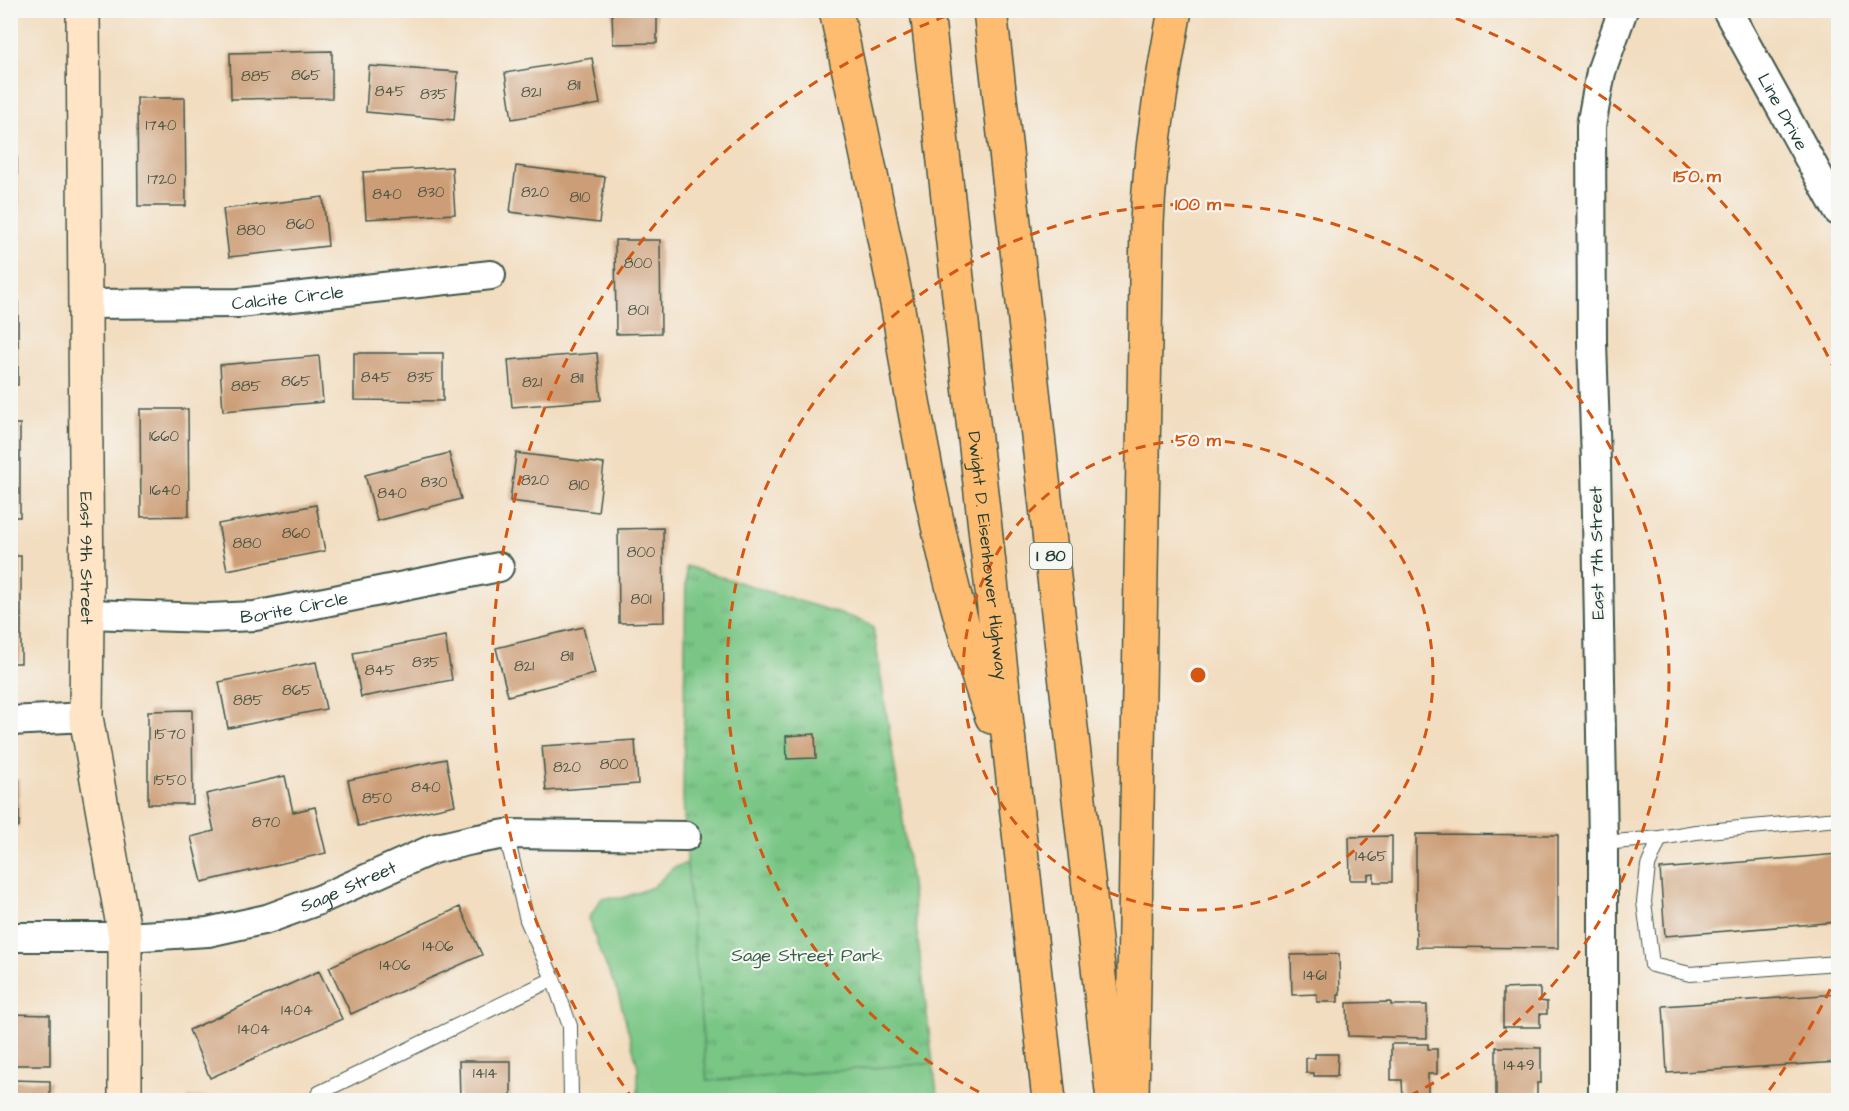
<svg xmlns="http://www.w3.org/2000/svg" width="1849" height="1111" font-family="'Architects Daughter',sans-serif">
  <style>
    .grass { fill: #79c685; stroke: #4c825c; stroke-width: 1.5 }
    .park { fill: url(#park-tufts); stroke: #4c825c; stroke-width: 1.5 }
    .building { fill: #cc9d76 }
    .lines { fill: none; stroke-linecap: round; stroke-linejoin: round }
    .lane-casing { stroke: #3f5549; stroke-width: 16 }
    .street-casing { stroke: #3f5549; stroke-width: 32 }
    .secondary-casing { stroke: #3f5549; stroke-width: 36 }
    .highway-casing { stroke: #3f5549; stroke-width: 36 }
    .lane { stroke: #fff; stroke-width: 14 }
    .street { stroke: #fff; stroke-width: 28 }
    .secondary { stroke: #ffe4c6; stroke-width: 33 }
    .highway { stroke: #febc70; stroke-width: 33 }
    .ring { fill: none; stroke: #d45610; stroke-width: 3; stroke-dasharray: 10 8 }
    .labels { text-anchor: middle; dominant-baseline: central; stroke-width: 4.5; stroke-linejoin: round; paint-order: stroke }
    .number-label { font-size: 15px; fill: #4a5544 }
    .shield { fill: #f6f6f2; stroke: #60746d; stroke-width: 1.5 }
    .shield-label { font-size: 16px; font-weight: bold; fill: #1f3d34 }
    .street-label { font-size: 18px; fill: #1f3d34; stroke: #f6f6f2 }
    .park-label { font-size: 18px; fill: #365f48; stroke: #f6f6f2 }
    .centre { fill: #d45610; stroke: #f6f6f2; stroke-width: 3 }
    .ring-label { font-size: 18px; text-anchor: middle; font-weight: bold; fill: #d45610; stroke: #f6f6f2; stroke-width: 4.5; stroke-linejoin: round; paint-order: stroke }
  </style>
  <defs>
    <pattern id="park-tufts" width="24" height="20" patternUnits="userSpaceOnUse" patternTransform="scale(1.5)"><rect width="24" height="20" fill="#79c685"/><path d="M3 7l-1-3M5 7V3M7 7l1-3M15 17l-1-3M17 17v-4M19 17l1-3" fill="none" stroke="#63a26e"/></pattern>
  </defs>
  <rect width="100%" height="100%" fill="#f6f6f2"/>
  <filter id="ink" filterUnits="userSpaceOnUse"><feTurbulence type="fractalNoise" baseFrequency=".0167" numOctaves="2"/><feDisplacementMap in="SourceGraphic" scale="12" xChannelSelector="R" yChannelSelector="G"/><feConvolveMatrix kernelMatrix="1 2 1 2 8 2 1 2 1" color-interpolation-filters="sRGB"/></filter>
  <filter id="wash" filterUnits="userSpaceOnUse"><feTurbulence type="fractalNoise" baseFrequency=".008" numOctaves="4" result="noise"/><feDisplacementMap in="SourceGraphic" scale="24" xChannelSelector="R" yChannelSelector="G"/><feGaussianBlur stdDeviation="1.35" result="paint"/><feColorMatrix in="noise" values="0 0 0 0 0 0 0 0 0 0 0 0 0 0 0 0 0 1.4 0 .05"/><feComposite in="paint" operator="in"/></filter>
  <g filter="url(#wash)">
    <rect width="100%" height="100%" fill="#f2ddc0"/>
    <!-- grass -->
    <path class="grass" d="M687,863L707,1081L933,1063L938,1100H638V1067L618,993L598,947L589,918L602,898H622L653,887L673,868Z"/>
    <!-- park -->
    <path class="park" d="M686,566L854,618L873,626L904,827L933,1063L707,1081L689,893L683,798Z"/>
    <g id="blocks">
      <!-- building -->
      <path class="building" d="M612,10H657V43L613,44Z
        M10,23H15L16,117H10Z
        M332,51V98L231,99L230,53Z
        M592,58L600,104L512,119L505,73Z
        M369,66L458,72L454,120L366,112Z
        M137,98H185L186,206H138Z
        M10,157H17L18,251H10Z
        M516,166L605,177L599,223L510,212Z
        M452,167L455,214L366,219L363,172Z
        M323,197L328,246L229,257L223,209Z
        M615,240H660L661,333L616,334Z
        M10,291H18V385H10Z
        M354,353H443V401L354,400Z
        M597,353L601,400L512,407L508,360Z
        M319,356L323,402L223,411L220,365Z
        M140,409H188L189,516L141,517Z
        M10,424H20V517H10Z
        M449,453L461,499L377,521L365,475Z
        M516,453L604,464L598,512L510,501Z
        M316,505L325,551L227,570L218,524Z
        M663,528L664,622L619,623L618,529Z
        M10,556H21V663H10Z
        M583,627L595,674L508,696L496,648Z
        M445,636L452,680L361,697L353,653Z
        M316,662L326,709L228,728L219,682Z
        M192,710L193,804H148V711Z
        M815,734L816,758L787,759L786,736Z
        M635,740L638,784L546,791L542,746Z
        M446,759L455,805L358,826L348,780Z
        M285,776L293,812L315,807L326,853L202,882L191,837L214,831L206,794Z
        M10,779H19V827H10Z
        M1416,834L1558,835V948L1416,947Z
        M1392,836V882H1374V874L1368,875V880H1350L1349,837Z
        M1838,854V922L1665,936L1660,869Z
        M460,907L482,955L351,1014L329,967Z
        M1339,954L1340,995H1338V1002H1317V994L1292,995L1291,955Z
        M319,971L342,1019L210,1078L189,1030Z
        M1527,988H1540V1001L1547,1002V1014H1540V1027H1503V989Z
        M1838,994V1062L1667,1073L1663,1006Z
        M1391,1002V1005H1427V1038L1348,1036L1347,1003Z
        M10,1014L50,1015V1065H10Z
        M1391,1044H1428V1049H1437V1074H1428V1100H1403L1402,1080H1391Z
        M1496,1047L1541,1048V1083H1537V1100H1496Z
        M1315,1054H1338L1337,1076H1314V1073H1306V1058H1315Z
        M459,1061H511V1100H460Z
        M10,1080L50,1081V1100H10Z
        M188,1097H240V1100H188Z"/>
    </g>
  </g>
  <g filter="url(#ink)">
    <use href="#blocks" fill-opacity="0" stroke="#3f5549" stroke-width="1.5"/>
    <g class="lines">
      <defs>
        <path id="lane" d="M1838,819L1696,832L1660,838L1648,866L1644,902L1652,965L1690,974L1838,963
          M506,834L527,920L553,979L570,1026L571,1100
          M1603,843L1660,838
          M315,1100L319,1093L553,979"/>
        <g id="street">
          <path id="s1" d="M1727,10L1838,211"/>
          <path id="s2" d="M84,304L239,303L491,275"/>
          <path id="s3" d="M87,614L209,618L255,616L499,567"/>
          <path d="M10,721L86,717"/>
          <path id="s4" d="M10,937H125L208,932L267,919L319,900L433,849L472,840L506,834L686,836"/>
          <path d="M1603,1100V843L1596,462L1592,342L1591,126L1601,72L1623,10"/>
        </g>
        <g id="secondary">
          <path id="s5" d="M83,10L87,614L86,717L125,937V1100"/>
        </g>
        <g id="highway">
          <path d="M836,10C857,110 879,209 898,309C903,336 906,363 911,390C931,500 954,612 992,717"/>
          <path id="s6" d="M927,10L1049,1100"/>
          <path d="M990,10L1113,1100"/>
          <path d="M1132,1100L1147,223C1150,151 1162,81 1175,10"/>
        </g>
      </defs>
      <!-- lane casing -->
      <use href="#lane" class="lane-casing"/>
      <!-- street casing -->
      <use href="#street" class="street-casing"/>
      <!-- secondary casing -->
      <use href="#secondary" class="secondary-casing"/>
      <!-- highway casing -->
      <use href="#highway" class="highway-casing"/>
      <!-- lane -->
      <use href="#lane" class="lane"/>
      <!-- street -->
      <use href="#street" class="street"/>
      <!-- secondary -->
      <use href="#secondary" class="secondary"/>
      <!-- highway -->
      <use href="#highway" class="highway"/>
    </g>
  </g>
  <!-- distance rings -->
  <g class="ring">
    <circle cx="1198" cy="675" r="235"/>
    <path d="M995 1100A471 471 0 1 1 1401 1100"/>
    <path d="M1838 973A706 706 0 0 1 1762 1100M634 1100A706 706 0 0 1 957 12M1439 12A706 706 0 0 1 1838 377"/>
  </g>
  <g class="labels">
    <!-- number labels -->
    <g class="number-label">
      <text x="306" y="75">865</text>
      <text x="256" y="76">885</text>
      <text x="574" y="85">811</text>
      <text x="390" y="91">845</text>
      <text x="531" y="92">821</text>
      <text x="434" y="94">835</text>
      <text x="161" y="125">1740</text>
      <text x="162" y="179">1720</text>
      <text x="431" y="192">830</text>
      <text x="535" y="192">820</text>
      <text x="387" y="194">840</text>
      <text x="580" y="197">810</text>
      <text x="300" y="224">860</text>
      <text x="251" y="230">880</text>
      <text x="638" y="263">800</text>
      <text x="638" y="310">801</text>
      <text x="376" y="377">845</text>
      <text x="421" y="377">835</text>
      <text x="577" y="378">811</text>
      <text x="296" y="381">865</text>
      <text x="532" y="382">821</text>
      <text x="246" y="386">885</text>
      <text x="164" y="436">1660</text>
      <text x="535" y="480">820</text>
      <text x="434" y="482">830</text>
      <text x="579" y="485">810</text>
      <text x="165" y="490">1640</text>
      <text x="392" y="493">840</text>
      <text x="296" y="533">860</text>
      <text x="247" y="543">880</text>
      <text x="641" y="552">800</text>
      <text x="641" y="599">801</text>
      <text x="567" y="656">811</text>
      <text x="426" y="662">835</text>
      <text x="524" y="666">821</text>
      <text x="380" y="670">845</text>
      <text x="297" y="690">865</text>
      <text x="248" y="700">885</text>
      <text x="170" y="734">1570</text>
      <text x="614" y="764">800</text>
      <text x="567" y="767">820</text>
      <text x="170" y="780">1550</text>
      <text x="426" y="787">840</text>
      <text x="377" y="798">850</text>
      <text x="266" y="822">870</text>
      <text x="1371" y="856">1465</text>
      <text x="438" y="946">1406</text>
      <text x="395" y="965">1406</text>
      <text x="1315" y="975">1461</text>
      <text x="297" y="1010">1404</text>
      <text x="254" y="1029">1404</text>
      <text x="1519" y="1065">1449</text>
      <text x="485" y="1073">1414</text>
    </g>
    <!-- shield labels -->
    <rect class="shield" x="1030" y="543" width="42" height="26" rx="4.5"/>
    <g class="shield-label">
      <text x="1051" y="556">I 80</text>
    </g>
    <!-- street labels -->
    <g class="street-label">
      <text stroke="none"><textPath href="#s1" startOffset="116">Line Drive</textPath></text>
      <text stroke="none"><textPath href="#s2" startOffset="204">Calcite Circle</textPath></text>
      <text transform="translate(1597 553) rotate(-91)">East 7th Street</text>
      <text stroke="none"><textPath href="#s6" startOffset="549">Dwight D. Eisenhower Highway</textPath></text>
      <text stroke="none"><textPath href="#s5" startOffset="548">East 9th Street</textPath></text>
      <text stroke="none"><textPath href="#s3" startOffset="208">Borite Circle</textPath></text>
      <text stroke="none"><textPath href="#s4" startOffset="346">Sage Street</textPath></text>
    </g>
    <!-- park labels -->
    <g class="park-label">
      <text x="807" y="955">Sage Street Park</text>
    </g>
  </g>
  <circle cx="1198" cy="675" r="9" class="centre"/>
  <g class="ring-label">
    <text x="1697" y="182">150 m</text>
    <text x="1198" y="210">100 m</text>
    <text x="1198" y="446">50 m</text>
  </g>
  <!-- margin -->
  <rect width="1849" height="1111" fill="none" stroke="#f6f6f2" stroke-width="36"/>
</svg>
